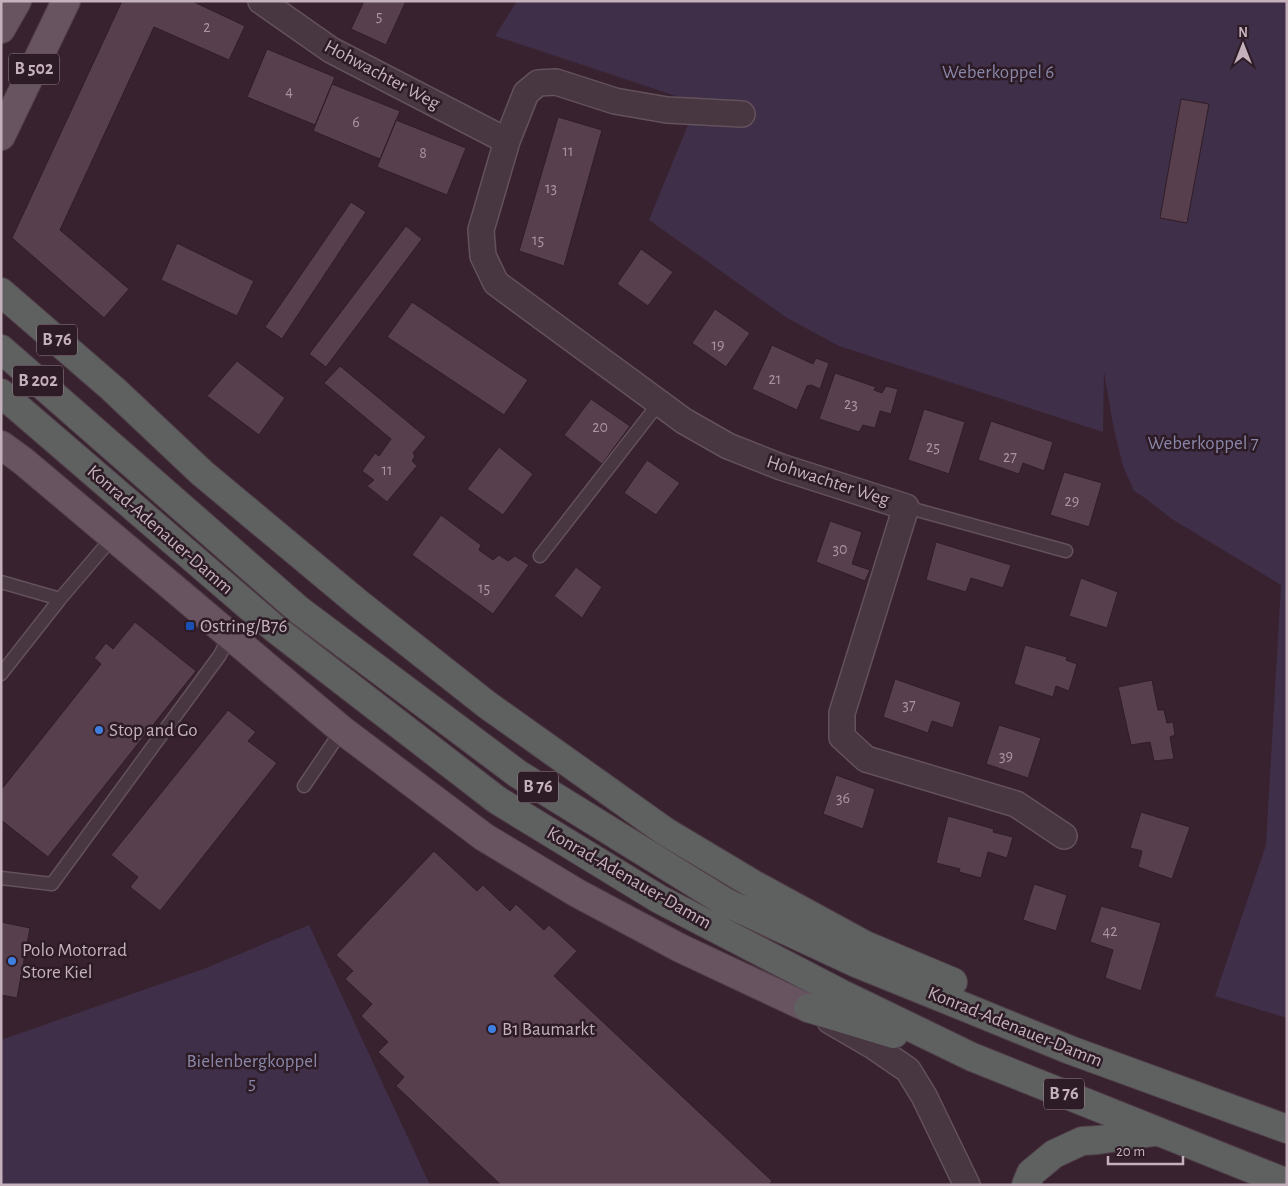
<svg xmlns="http://www.w3.org/2000/svg" width="1288" height="1186" font-family="'Alegreya Sans',sans-serif">
  <style>
    .green { fill: #402f48 }
    .building { fill: #583f4e; stroke: #2f1d27 }
    .lines { fill: none; stroke-linecap: round; stroke-linejoin: round }
    .service-casing { stroke: #63515b; stroke-width: 15 }
    .minor-casing { stroke: #63515b; stroke-width: 28 }
    .primary-casing { stroke: #523f49; stroke-width: 30 }
    .trunk-casing { stroke: #503e48; stroke-width: 30 }
    .service { stroke: #483640; stroke-width: 12 }
    .minor { stroke: #483640; stroke-width: 25 }
    .primary { stroke: #685460; stroke-width: 28 }
    .trunk { stroke: #5e6160; stroke-width: 28 }
    .transit-dot { fill: #1a4fb4; stroke: #2d1b25; stroke-width: 2 }
    .shop-dot { fill: #3f7fe0; stroke: #2d1b25; stroke-width: 2 }
    .labels { text-anchor: middle; dominant-baseline: central; stroke-width: 5; stroke-linejoin: round; paint-order: stroke }
    .number-label { font-size: 16px; fill: #aa94a0 }
    .shield { fill: #2d1b25; stroke: #97848e; stroke-width: 1 }
    .shield-label { font-size: 18px; font-weight: bold; fill: #c5b1bb }
    .park-label { font-size: 19px; fill: #8987a9; stroke: #2d1b25 }
    .street-label { font-size: 19px; fill: #c5b1bb; stroke: #2d1b25 }
    .poi-label { font-size: 19px; fill: #c5b1bb; stroke: #2d1b25; text-anchor: start }
  </style>
  <rect width="100%" height="100%" fill="#38222f"/>
  <!-- green -->
  <path class="green" d="M517,1H1287V1018L1215,996L1266,845L1281,585L1172,519L1145,498L1134,491L1123,466L1114,430L1104,372L1103,432L839,346L787,318L649,220L697,103L495,36Z
    M309,925L430,1185H1V1040L206,968Z"/>
  <!-- building -->
  <path class="building" d="M122,1H192L245,26L229,60L154,27L60,230L129,289L104,318L12,238Z
    M406,1L386,45L351,29L364,1Z
    M267,49L335,77L315,125L247,97Z
    M332,84L400,111L380,159L313,131Z
    M1181,99L1209,104L1187,223L1160,218Z
    M558,117L602,130L564,266L519,251Z
    M396,120L466,148L447,195L377,167Z
    M351,202L366,212L282,339L265,327Z
    M406,226L422,239L326,367L309,354Z
    M177,243L254,281L237,316L161,280Z
    M641,249L673,272L648,306L617,284Z
    M412,302L528,380L504,415L387,337Z
    M715,309L750,333L726,367L692,343Z
    M772,345L813,364L816,358L829,363L820,389L811,385L807,386L797,410L752,389Z
    M237,361L285,398L259,435L207,396Z
    M340,366L426,437L413,453L415,456L412,461L417,466L387,502L367,486L374,480L362,471L375,453L379,456L391,439L324,383Z
    M835,373L876,387L874,390L882,393L886,386L898,389L891,414L880,411L875,428L863,425L859,432L819,419Z
    M591,399L630,426L602,464L564,435Z
    M924,409L965,422L949,474L908,460Z
    M991,421L1053,442L1044,471L1023,463L1019,474L978,460Z
    M499,447L533,474L503,515L467,489Z
    M647,460L680,483L656,515L624,493Z
    M1064,472L1102,483L1089,527L1050,515Z
    M441,515L481,545L479,550L493,560L499,555L508,561L515,556L529,565L493,614L412,555Z
    M830,521L862,532L852,564L870,570L865,581L816,562Z
    M936,542L1011,565L1003,588L971,578L966,592L926,580Z
    M576,567L602,587L582,618L554,596Z
    M1081,578L1118,592L1107,628L1069,616Z
    M135,622L196,671L48,857L1,820V790L101,664L94,658L106,643L113,649Z
    M1025,645L1067,657L1066,660L1077,664L1069,691L1056,686L1053,697L1014,684Z
    M895,679L961,702L953,728L932,721L928,733L883,717Z
    M1152,680L1158,710H1164L1167,723L1173,722L1175,735L1170,737L1174,759L1154,761L1150,742L1131,745L1118,687Z
    M228,710L256,732L248,741L277,763L160,911L130,887L138,877L111,855Z
    M999,725L1041,738L1028,778L986,764Z
    M836,775L875,789L863,829L823,814Z
    M1141,812L1190,827L1172,879L1138,867L1142,851L1130,848Z
    M948,816L994,829L993,832L1013,837L1007,858L988,852L981,878L959,872L960,869L936,863Z
    M434,851L477,891L483,885L510,911L516,904L544,930L549,925L577,951L554,976L772,1181L769,1185H501L396,1086L404,1077L378,1052L388,1042L361,1016L372,1004L345,979L353,971L336,955Z
    M1034,884L1067,895L1056,931L1023,920Z
    M1101,906L1161,923L1141,991L1105,978L1113,950L1090,942Z
    M1,922L30,928L17,998L1,995Z"/>
  <g class="lines">
    <defs>
      <path id="service" d="M906,507L1066,551
        M540,556L659,403
        M1,582L60,599
        M1,674L60,599L112,538
        M304,786L342,730
        M1,878L52,884L220,655L230,635"/>
      <path id="minor" d="M261,1L331,50L507,141L481,230L483,256L496,283L684,421L728,446L781,467L906,507L842,713V737L866,759L1016,804L1064,836
        M507,141L526,93L538,83L556,82L615,101L667,110L742,114
        M830,1021L873,1046L908,1070L924,1096L967,1185"/>
      <path id="primary" d="M1,29L17,1
        M1,136L66,1
        M1,445L23,461L342,730L484,837L577,893L680,948L808,1008"/>
      <path id="trunk" d="M1,292L113,389L202,473L358,603L486,704L666,832L753,884L865,945L953,982
        M1,349L299,610L518,774L725,902L856,963L977,1012L1070,1050L1287,1129
        M1,393L274,628L497,800L659,899L840,993L972,1057L1287,1183
        M808,1008L894,1034
        M1026,1185L1031,1173L1054,1154L1082,1141L1098,1140L1154,1132"/>
    </defs>
    <!-- service casing -->
    <use href="#service" class="service-casing"/>
    <!-- minor casing -->
    <use href="#minor" class="minor-casing"/>
    <!-- primary casing -->
    <use href="#primary" class="primary-casing"/>
    <!-- trunk casing -->
    <use href="#trunk" class="trunk-casing"/>
    <!-- service -->
    <use href="#service" class="service"/>
    <!-- minor -->
    <use href="#minor" class="minor"/>
    <!-- primary -->
    <use href="#primary" class="primary"/>
    <!-- trunk -->
    <use href="#trunk" class="trunk"/>
  </g>
  <!-- markers -->
  <rect class="transit-dot" x="185" y="621" width="10" height="10" rx="2.5"/>
  <g class="shop-dot">
    <circle cx="99" cy="730" r="5"/>
    <circle cx="12" cy="961" r="5"/>
    <circle cx="492" cy="1029" r="5"/>
  </g>
  <g class="labels">
    <!-- number labels -->
    <g class="number-label">
      <text x="379" y="16">5</text>
      <text x="207" y="27">2</text>
      <text x="289" y="91">4</text>
      <text x="356" y="122">6</text>
      <text x="568" y="151">11</text>
      <text x="423" y="153">8</text>
      <text x="551" y="188">13</text>
      <text x="538" y="240">15</text>
      <text x="718" y="345">19</text>
      <text x="775" y="379">21</text>
      <text x="851" y="404">23</text>
      <text x="600" y="427">20</text>
      <text x="933" y="447">25</text>
      <text x="1010" y="457">27</text>
      <text x="387" y="470">11</text>
      <text x="1072" y="501">29</text>
      <text x="840" y="549">30</text>
      <text x="484" y="588">15</text>
      <text x="909" y="705">37</text>
      <text x="1006" y="756">39</text>
      <text x="843" y="798">36</text>
      <text x="1110" y="931">42</text>
    </g>
    <!-- shield labels -->
    <g class="shield">
      <rect x="9" y="53.5" width="50" height="31" rx="4"/>
      <rect x="37" y="324.5" width="40" height="31" rx="4"/>
      <rect x="13" y="365.5" width="50" height="31" rx="4"/>
      <rect x="518" y="771.5" width="40" height="31" rx="4"/>
      <rect x="1044" y="1078.5" width="40" height="31" rx="4"/>
    </g>
    <g class="shield-label">
      <text x="34" y="69">B 502</text>
      <text x="57" y="340">B 76</text>
      <text x="38" y="381">B 202</text>
      <text x="538" y="787">B 76</text>
      <text x="1064" y="1094">B 76</text>
    </g>
    <!-- park labels -->
    <g class="park-label">
      <text x="998" y="72">Weberkoppel 6</text>
      <text x="1203" y="443">Weberkoppel 7</text>
      <text x="252" y="1061">Bielenbergkoppel<tspan x="252" dy="22">5</tspan></text>
    </g>
    <!-- street labels -->
    <g class="street-label">
      <text transform="translate(382 75) rotate(28)">Hohwachter Weg</text>
      <text transform="translate(828 481) rotate(18)">Hohwachter Weg</text>
      <text transform="translate(160 530) rotate(41)">Konrad-Adenauer-Damm</text>
      <text transform="translate(629 878) rotate(30)">Konrad-Adenauer-Damm</text>
      <text transform="translate(1015 1027) rotate(22)">Konrad-Adenauer-Damm</text>
    </g>
    <!-- poi labels -->
    <g class="poi-label">
      <text x="200" y="626">Ostring/B76</text>
      <text x="109" y="730">Stop and Go</text>
      <text x="22" y="950">Polo Motorrad<tspan x="22" dy="22">Store Kiel</tspan></text>
      <text x="502" y="1029">B1 Baumarkt</text>
    </g>
  </g>
  <!-- border -->
  <rect width="1288" height="1186" fill="none" stroke="#c5b1bb" stroke-width="5"/>
  <!-- north arrow -->
  <g transform="translate(1243 45)" stroke="#2d1b25" stroke-width="4" paint-order="stroke">
  <path d="M0-4L9 19L0 12L-9 19Z" fill="#c5b1bb"/>
  <text y="-8" font-size="14" font-weight="bold" text-anchor="middle" fill="#c5b1bb">N</text>
  </g>
  <!-- scale -->
  <path d="M1108 1156v8h75v-8" fill="none" stroke="#c5b1bb" stroke-width="2.5"/>
  <text x="1116" y="1156" font-size="15" fill="#c5b1bb" stroke="#2d1b25" stroke-width="4" paint-order="stroke">20 m</text>
</svg>
